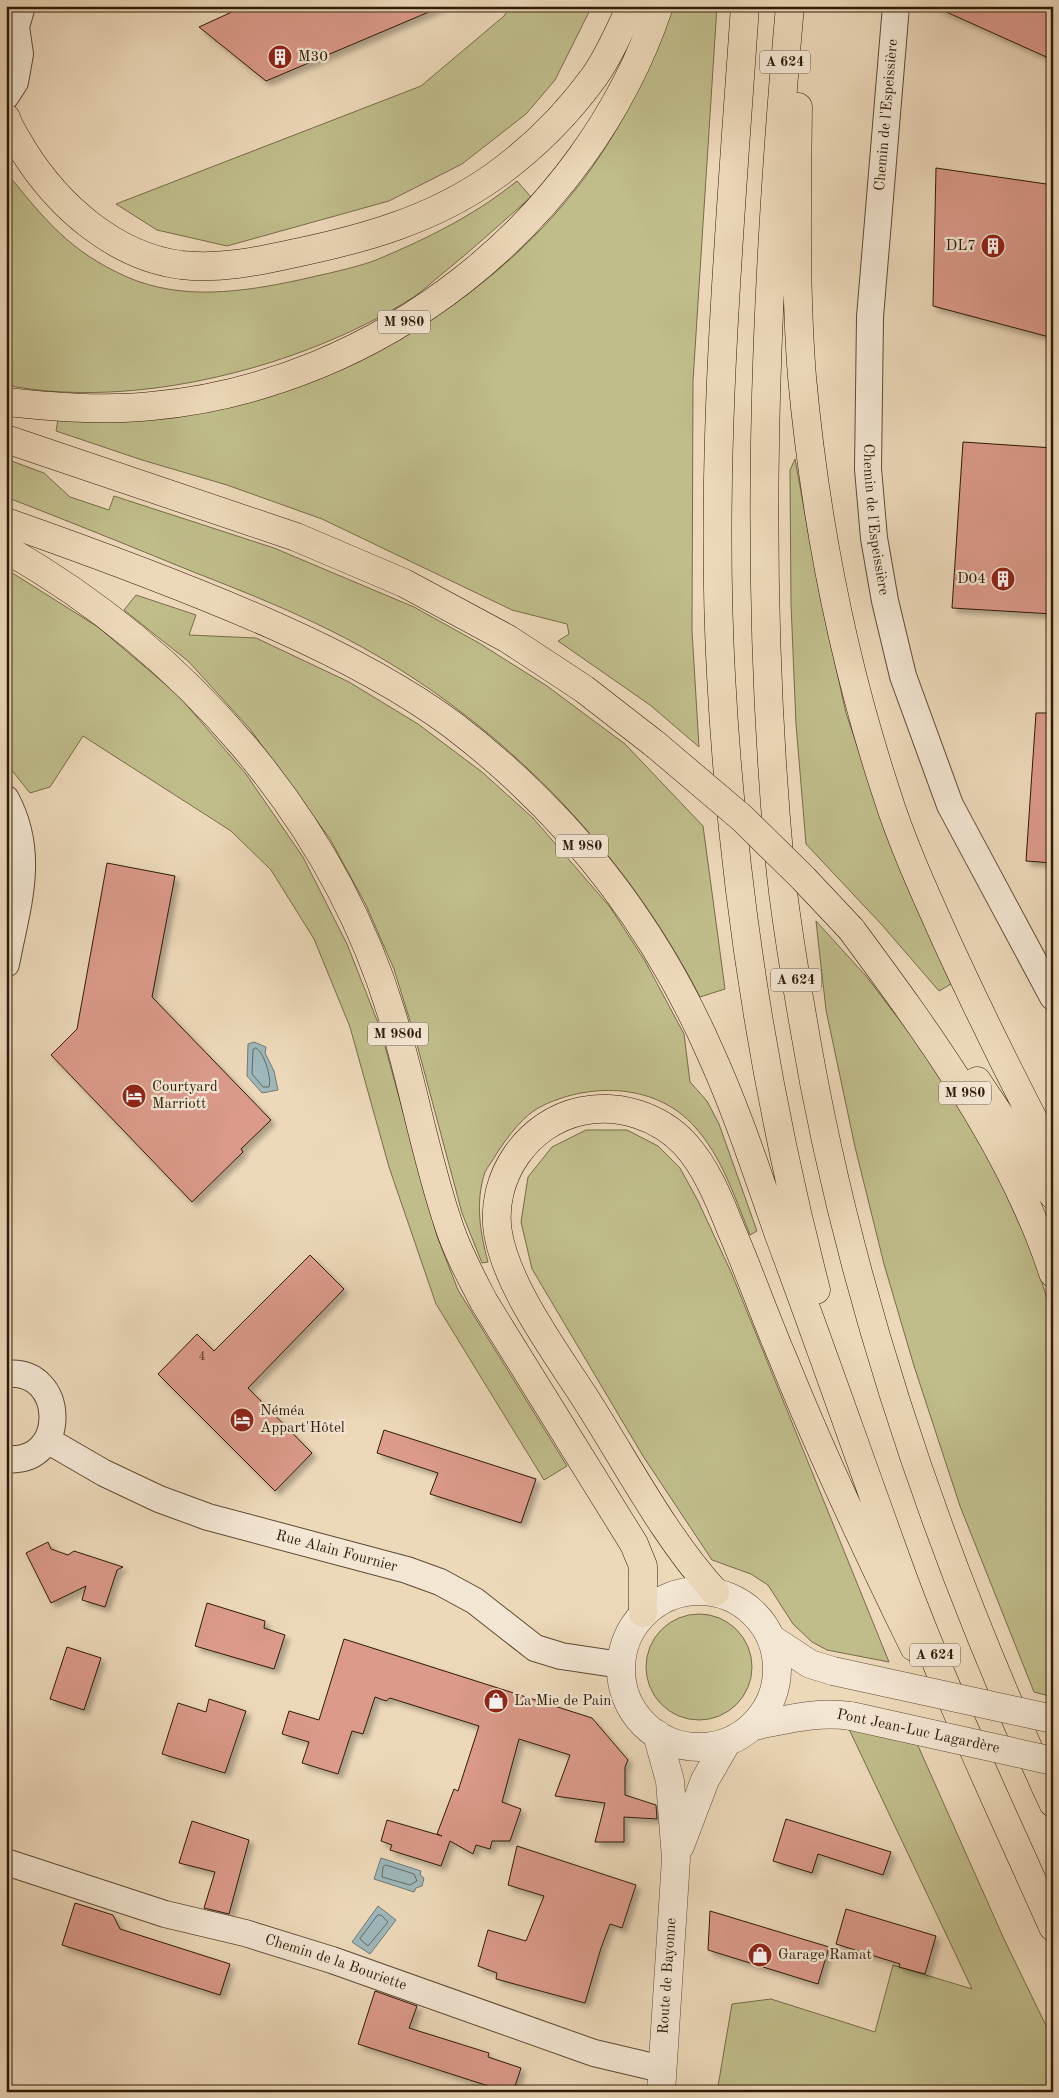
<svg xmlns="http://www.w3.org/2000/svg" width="1059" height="2098" font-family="'Old Standard TT',serif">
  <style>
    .green { fill: #c0bd8b; stroke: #776c49 }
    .water { fill: #9eb7bb; stroke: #717973 }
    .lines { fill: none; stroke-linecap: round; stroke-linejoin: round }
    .shore { stroke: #666961; stroke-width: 1 }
    .building { fill: #db9a8a; stroke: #2e1b07; filter: url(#shadow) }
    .minor-casing { stroke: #5e4a34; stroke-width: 28 }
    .tertiary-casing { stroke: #5e4a34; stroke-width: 29 }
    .trunk-casing { stroke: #2e1b07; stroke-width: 29 }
    .motorway-casing { stroke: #2e1b07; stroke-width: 29 }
    .minor { stroke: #f3e6d2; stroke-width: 26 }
    .tertiary { stroke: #f3e6d2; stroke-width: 28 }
    .trunk { stroke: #edd9ba; stroke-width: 28 }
    .motorway { stroke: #edd9ba; stroke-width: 28 }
    .tertiary-bridge-casing { stroke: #5e4a34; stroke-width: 29; stroke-linecap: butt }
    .motorway-bridge-casing { stroke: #2e1b07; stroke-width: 29; stroke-linecap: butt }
    .tertiary-bridge { stroke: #f3e6d2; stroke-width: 28 }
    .motorway-bridge { stroke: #edd9ba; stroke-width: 28 }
    .labels { text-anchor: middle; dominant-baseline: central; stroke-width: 4.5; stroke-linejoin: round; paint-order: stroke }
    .number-label { font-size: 12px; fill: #593b28 }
    .shield { fill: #f3e6d2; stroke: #695844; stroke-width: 1 }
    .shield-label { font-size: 14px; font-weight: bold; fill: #2e1b07 }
    .poi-label { font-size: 15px; fill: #2e1b07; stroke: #f3e6d2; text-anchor: start }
    .street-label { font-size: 15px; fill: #2e1b07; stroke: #f3e6d2 }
  </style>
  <defs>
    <filter id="shadow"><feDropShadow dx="4.5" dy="4.5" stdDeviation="2.5" flood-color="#0004"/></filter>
  </defs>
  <rect width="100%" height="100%" fill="#edd9ba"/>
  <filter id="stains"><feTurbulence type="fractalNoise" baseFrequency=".004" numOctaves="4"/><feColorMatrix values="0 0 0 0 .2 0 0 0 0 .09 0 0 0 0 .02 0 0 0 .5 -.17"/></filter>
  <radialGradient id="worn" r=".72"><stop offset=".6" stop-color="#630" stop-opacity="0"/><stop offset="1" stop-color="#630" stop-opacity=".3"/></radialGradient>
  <!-- green -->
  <path class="green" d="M511,6H592L555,80L526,114L462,164L389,201L227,246L157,230L116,204L421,86L504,16Z
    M672,6H717L693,381L692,631L699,747L650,705L558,641L569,634L567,624L512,610L322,519L227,485L142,460L56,431L58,420C124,417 189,417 253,401C268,398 283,391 298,385C424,340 542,253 612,137C637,96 654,51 672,6Z
    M6,172C45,220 69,251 127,277C182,301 243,292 299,280C320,275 341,271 361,265C373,262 385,256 397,251C440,232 480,211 517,181L531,197C501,223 472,250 442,274C432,282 423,291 412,298C304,367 133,411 6,385Z
    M6,459L44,473L70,497L109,510L114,496L274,548L414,607L479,643L547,686L625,744L703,826L725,989L700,997C623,847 498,719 349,640C298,613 245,592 191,571C130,546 68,521 6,497Z
    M795,459L820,596L846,713L877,805L951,984L939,991L882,925L806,844L796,724L791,604L790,470Z
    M6,569L98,627L178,695L246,774L303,857L347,944L380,1028L437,1236L458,1290L567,1466L544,1480L436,1304L389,1167L350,1027L314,939L271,870L231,831L83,736L50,787L30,793L6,763Z
    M136,595L196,615L189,635L256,638L349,682L418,724L482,772L533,818L610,907L645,961L684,1034L690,1082L707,1101L719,1124L757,1231L750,1235C735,1198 722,1157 695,1127C657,1084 593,1082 544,1105C524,1114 509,1135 497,1153C494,1159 488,1166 485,1172C475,1202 480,1232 488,1262L482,1263L462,1213L415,1037L394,969L366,905L330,839L250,729L188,661L124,610Z
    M816,921L866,976L936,1068L994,1167L1031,1250L1053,1316V1697L1034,1692L960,1506L914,1366L884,1264L855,1147L826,1010Z
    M586,1130H627L658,1146L680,1168L698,1201L731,1272L889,1662L827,1650L812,1642L793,1624L768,1585L751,1574L712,1560L643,1456L532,1269L521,1222L528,1177L552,1147Z
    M646 1667a53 53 0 1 1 106 0a53 53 0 1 1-106 0Z
    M848,1727L915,1739L1004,1939L1053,2040V2092H717L732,2004L771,1999L875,2032L893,1965L972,1989Z"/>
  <!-- water -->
  <path class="water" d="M254,1042L266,1047L265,1053L274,1071L278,1090L262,1093L247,1076L248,1044Z
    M381,1858L421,1871L420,1875L424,1878L422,1886L416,1888L414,1892L374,1879Z
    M378,1906L396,1920L370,1954L352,1942Z"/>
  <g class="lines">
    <!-- shore -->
    <path class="shore" d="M256,1048C264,1052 272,1078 269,1087H263L252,1074L253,1050Z
      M386,1865L414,1874L417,1881L410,1885L382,1877L383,1867Z
      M378,1915H381L388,1922L368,1946L360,1939Z"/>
  </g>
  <!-- building -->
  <path class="building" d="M245,6H443L266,81L199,27Z
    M933,6H1053V60Z
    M936,168L1053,185V338L933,306Z
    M963,442L1053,448V614L952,608Z
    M1036,713H1053V863L1026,861Z
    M107,863L175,876L152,997L271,1120L241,1149L243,1152L192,1202L51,1055L77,1029Z
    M310,1255L344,1289L248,1388L312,1453L275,1491L158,1374L197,1334L214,1351Z
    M384,1430L536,1479L521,1523L430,1494L438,1473L377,1453Z
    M48,1542L51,1549L68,1555L74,1551L123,1567L117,1570L105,1607L82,1600L86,1586L51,1603L26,1553Z
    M207,1603L265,1621L264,1628L285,1635L274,1669L195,1646Z
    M344,1639L592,1718L628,1760L625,1767V1795L656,1805L657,1819L624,1817V1842H595L605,1803L555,1796L570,1755L519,1739L502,1802L521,1809L510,1841H492L490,1849L476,1845L473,1854L450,1841L441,1866L390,1850L392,1845L381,1841L387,1820L442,1836L437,1834L454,1789L458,1791L479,1726L390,1698L386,1701L375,1697L363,1734L352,1731L338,1774L302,1763L309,1742L282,1734L289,1711L319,1720Z
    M67,1647L101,1658L84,1710L50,1699Z
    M209,1699L246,1711L225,1773L162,1754L178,1703L206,1712Z
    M786,1819L891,1852L883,1875L818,1854L812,1873L773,1861Z
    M192,1821L249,1840L229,1914L204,1908L215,1872L179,1863Z
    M517,1846L636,1885L622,1928L610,1924L601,1948L585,2003L496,1979L497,1973L478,1966L488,1930L526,1941L544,1896L508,1885Z
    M75,1903L113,1915L120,1929L230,1964L220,1995L62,1945Z
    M846,1909L936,1936L925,1974L899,1967L900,1964L836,1944Z
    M710,1911L829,1947L818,1984L708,1950Z
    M375,1991L417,2006L409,2028L489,2053L488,2057L521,2068L513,2092H507L358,2044Z"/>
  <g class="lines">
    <defs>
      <g id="minor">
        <path id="s1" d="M896,6L870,317L868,469L874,538L885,601L903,676L950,805L1053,997"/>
        <path d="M6,96L15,82L20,54L16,27L22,6"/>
        <path d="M6,799C36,855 17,906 6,964"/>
        <path d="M6,1374C67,1367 69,1466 6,1459"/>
        <path id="s2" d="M47,1440L104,1473L159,1499L208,1517L407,1570L440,1582L475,1601L535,1648L561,1656L621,1665"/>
        <path id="s3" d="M6,1862L165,1914L245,1933L332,1960L594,2053L662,2069"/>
      </g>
      <path id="tertiary" d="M621 1669a78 78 0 1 1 156 0a78 78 0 1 1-156 0Z
        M772,1639L810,1664L833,1671
        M753,1726C786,1720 817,1711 851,1716
        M657,1734L670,1781L676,1859L661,2092
        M680,1846L705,1780L727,1742"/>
      <path id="trunk" d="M6,549C184,651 330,814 391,1012C413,1083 425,1156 449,1226C458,1253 471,1277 484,1302L634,1544L643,1566V1613"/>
      <path id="motorway" d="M745,6C730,228 709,453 721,675C732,883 764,1089 816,1290
        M790,6C764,295 753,576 780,865C785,917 794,969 803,1021C848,1292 938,1553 1053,1803
        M798,107C797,197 795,288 802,377C815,517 842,658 886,792C902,843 924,891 946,940C980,1014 1015,1085 1053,1157
        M6,118C10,130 17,139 23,150C58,206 114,256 181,265C219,269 255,262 291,254C364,239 432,220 493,177C531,150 567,114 594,77C609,56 620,30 631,6
        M6,402C54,407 103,411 152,406C379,385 586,223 659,6
        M6,439L296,537L404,583L508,639L584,689L656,745
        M6,522C97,554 187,587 275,626C338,654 399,685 454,726C566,812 653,922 710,1052C737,1111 757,1173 779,1235C820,1345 859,1457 899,1567C944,1690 1000,1808 1053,1927
        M851,929C928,1033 1013,1149 1053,1273
        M977,1081L1053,1195
        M715,1592C666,1538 631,1471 592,1409C561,1359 508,1291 498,1233C489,1177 528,1122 582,1111C619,1103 660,1117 685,1144C706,1167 719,1199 730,1227C749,1271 765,1317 784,1361C823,1458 868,1553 914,1647"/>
    </defs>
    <!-- minor casing -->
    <use href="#minor" class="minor-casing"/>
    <!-- tertiary casing -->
    <use href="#tertiary" class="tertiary-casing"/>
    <!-- trunk casing -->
    <use href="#trunk" class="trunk-casing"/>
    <!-- motorway casing -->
    <use href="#motorway" class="motorway-casing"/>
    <!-- minor -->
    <use href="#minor" class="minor"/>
    <!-- tertiary -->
    <use href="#tertiary" class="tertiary"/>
    <!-- trunk -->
    <use href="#trunk" class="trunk"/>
    <!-- motorway -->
    <use href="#motorway" class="motorway"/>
    <defs>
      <path id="tertiary-bridge" d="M833,1671L1053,1719
        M851,1716L1053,1761"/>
      <path id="motorway-bridge" d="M656,745L742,818L803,878L851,929"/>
    </defs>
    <!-- tertiary-bridge casing -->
    <use href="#tertiary-bridge" class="tertiary-bridge-casing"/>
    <!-- motorway-bridge casing -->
    <use href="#motorway-bridge" class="motorway-bridge-casing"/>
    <!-- tertiary-bridge -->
    <use href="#tertiary-bridge" class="tertiary-bridge"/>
    <!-- motorway-bridge -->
    <use href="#motorway-bridge" class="motorway-bridge"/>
  </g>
  <!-- icons -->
  <defs>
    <symbol id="building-disc" viewBox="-11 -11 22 22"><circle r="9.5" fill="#8f2418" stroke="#f3e6d2"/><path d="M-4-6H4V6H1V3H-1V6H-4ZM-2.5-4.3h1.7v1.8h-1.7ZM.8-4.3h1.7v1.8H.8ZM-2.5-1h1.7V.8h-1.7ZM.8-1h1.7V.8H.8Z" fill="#fff"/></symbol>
    <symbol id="hotel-disc" viewBox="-11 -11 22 22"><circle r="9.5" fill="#8f2418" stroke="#f3e6d2"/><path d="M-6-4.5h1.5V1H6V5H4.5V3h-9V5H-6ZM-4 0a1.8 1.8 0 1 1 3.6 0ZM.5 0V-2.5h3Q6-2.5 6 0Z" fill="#fff"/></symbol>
    <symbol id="shop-disc" viewBox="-11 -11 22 22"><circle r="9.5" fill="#8f2418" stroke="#f3e6d2"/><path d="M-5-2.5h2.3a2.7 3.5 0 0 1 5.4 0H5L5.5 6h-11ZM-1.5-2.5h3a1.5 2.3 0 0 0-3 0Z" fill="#fff"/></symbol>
  </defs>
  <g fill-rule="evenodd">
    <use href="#building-disc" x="266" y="43" width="28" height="28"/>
    <use href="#building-disc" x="979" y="232" width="28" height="28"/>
    <use href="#building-disc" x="989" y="565" width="28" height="28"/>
    <use href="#hotel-disc" x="120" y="1082" width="28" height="28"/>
    <use href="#hotel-disc" x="228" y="1406" width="28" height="28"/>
    <use href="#shop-disc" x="482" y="1687" width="28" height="28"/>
    <use href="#shop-disc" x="746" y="1941" width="28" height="28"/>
  </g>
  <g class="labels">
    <!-- number labels -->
    <g class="number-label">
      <text x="202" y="1357">4</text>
    </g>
    <!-- shield labels -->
    <g class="shield">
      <rect x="760" y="50.5" width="50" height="23" rx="4"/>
      <rect x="378" y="310.5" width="52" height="23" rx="4"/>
      <rect x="556" y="834.5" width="52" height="23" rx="4"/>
      <rect x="771" y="968.5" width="50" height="23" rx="4"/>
      <rect x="368" y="1022.5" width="60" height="23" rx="4"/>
      <rect x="939" y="1081.5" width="52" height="23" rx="4"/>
      <rect x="910" y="1643.5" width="50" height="23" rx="4"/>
    </g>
    <g class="shield-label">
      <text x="785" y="62">A 624</text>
      <text x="404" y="322">M 980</text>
      <text x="582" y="846">M 980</text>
      <text x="796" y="980">A 624</text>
      <text x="398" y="1034">M 980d</text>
      <text x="965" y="1093">M 980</text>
      <text x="935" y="1655">A 624</text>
    </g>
    <!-- poi labels -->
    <g class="poi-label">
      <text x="298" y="57">M30</text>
      <text x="976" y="246" text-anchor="end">DL7</text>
      <text x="986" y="579" text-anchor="end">D04</text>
      <text x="152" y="1087">Courtyard<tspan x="152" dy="17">Marriott</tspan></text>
      <text x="260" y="1411">Néméa<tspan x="260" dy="17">Appart'Hôtel</tspan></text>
      <text x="514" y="1701">La Mie de Pain</text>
      <text x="778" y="1955">Garage Ramat</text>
    </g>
    <!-- street labels -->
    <g class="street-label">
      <text transform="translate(887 115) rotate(-85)">Chemin de l'Espeissière</text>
      <text stroke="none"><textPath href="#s1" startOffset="515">Chemin de l'Espeissière</textPath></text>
      <text stroke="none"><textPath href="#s2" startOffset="312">Rue Alain Fournier</textPath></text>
      <text transform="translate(918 1732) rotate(12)">Pont Jean-Luc Lagardère</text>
      <text stroke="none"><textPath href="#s3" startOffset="345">Chemin de la Bouriette</textPath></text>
      <text transform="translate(668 1976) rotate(-86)">Route de Bayonne</text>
    </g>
  </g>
  <!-- margin -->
  <rect width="1059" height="2098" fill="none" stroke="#edd9ba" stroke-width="25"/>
  <rect x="8" y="8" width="1044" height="2083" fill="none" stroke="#2e1b07" stroke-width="2.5"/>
  <rect x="12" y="12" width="1034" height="2073" fill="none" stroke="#2e1b07"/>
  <rect width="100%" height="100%" filter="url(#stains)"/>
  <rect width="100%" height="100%" fill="url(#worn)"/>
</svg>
